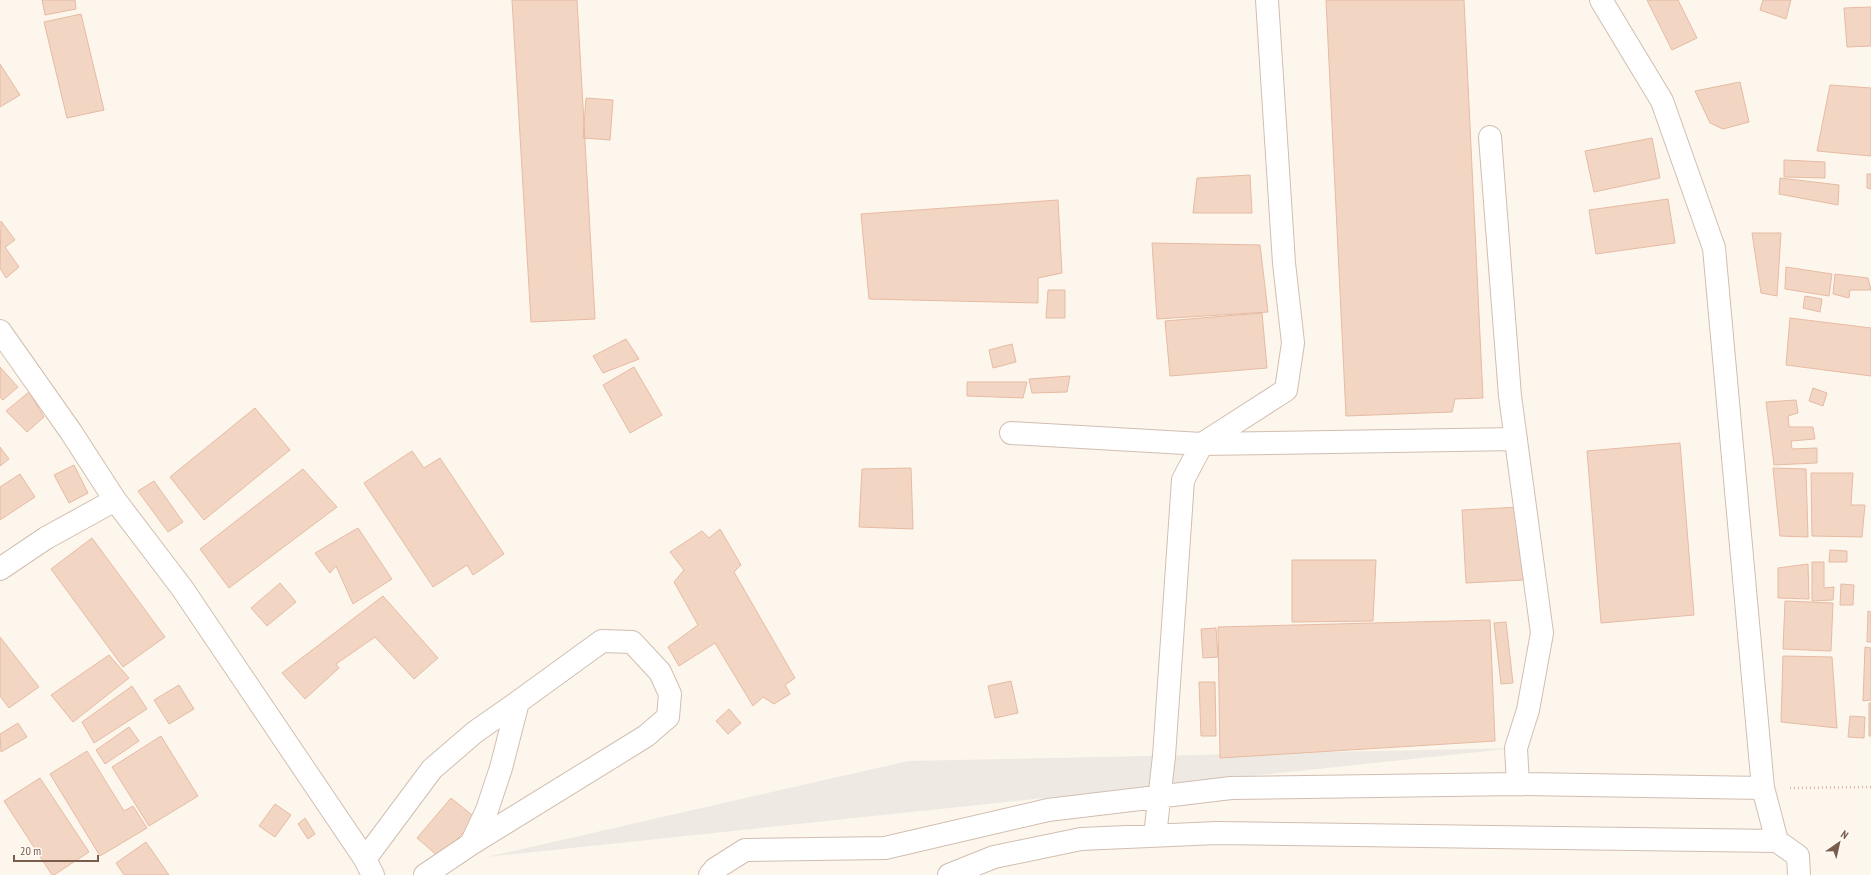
<svg xmlns="http://www.w3.org/2000/svg" width="1871" height="875" font-family="'PT Sans Narrow',sans-serif">
  <style>
    .industrial { fill: #efe9e4 }
    .building { fill: #f3d5c3; stroke: #e6bba3 }
    .lines { fill: none; stroke-linecap: round; stroke-linejoin: round }
    .minor-casing { stroke: #d1beb0; stroke-width: 24 }
    .path { stroke: #d9b8a5; stroke-width: 2.5; stroke-dasharray: 1 3; stroke-linecap: butt }
    .minor { stroke: #fff; stroke-width: 22 }
  </style>
  <rect width="100%" height="100%" fill="#fdf6ec"/>
  <!-- industrial -->
  <path class="industrial" d="M1516,748L487,857L908,761Z"/>
  <!-- building -->
  <path class="building" d="M42,0H75L76,9L45,15Z
    M512,0H577L595,319L531,322Z
    M1326,0H1464L1483,398L1455,399L1452,412L1346,416Z
    M1647,0H1678L1697,38L1672,50Z
    M1763,0H1791L1786,19L1760,10Z
    M1871,7V46L1847,47L1844,8Z
    M81,14L104,110L67,118L44,22Z
    M0,64L20,95L0,107Z
    M1740,82L1749,122L1723,129L1710,123L1695,91Z
    M1830,85L1871,88V156L1817,151Z
    M586,98L613,100L610,140L583,138Z
    M1652,138L1660,178L1594,192L1585,151Z
    M1784,160L1825,162V178L1784,177Z
    M1867,174H1871V189L1867,188Z
    M1250,175L1252,213H1193L1197,178Z
    M1780,178L1839,185L1838,205L1779,194Z
    M1668,199L1675,243L1596,254L1589,210Z
    M1058,200L1062,273L1038,278V303L869,299L861,214Z
    M1,221L15,240L5,247L19,267L6,278L0,268Z
    M1752,233H1781L1777,296L1761,293Z
    M1152,243L1260,245L1268,312L1157,319Z
    M1786,267L1832,274L1829,296L1785,289Z
    M1835,274L1868,278L1871,290H1850L1849,298L1833,294Z
    M1048,290H1065V318H1046Z
    M1805,296L1822,299L1820,312L1803,308Z
    M1262,313L1267,368L1170,376L1165,321Z
    M1790,318L1871,328V376L1786,365Z
    M626,339L639,359L603,373L593,356Z
    M1012,344L1016,362L993,368L989,350Z
    M0,367L18,387L3,400L0,397Z
    M634,367L662,415L630,433L603,385Z
    M1070,376L1067,392L1032,393L1029,379Z
    M967,382H1027L1023,398L967,396Z
    M1813,388L1827,393L1823,406L1809,401Z
    M29,392L44,417L27,432L6,411Z
    M1796,400L1798,413L1788,416L1789,427H1813L1815,439L1791,441L1792,449L1817,448V463L1774,465L1766,402Z
    M255,408L290,450L204,520L170,477Z
    M1680,443L1694,615L1601,623L1587,451Z
    M0,447L9,459L0,466Z
    M412,451L424,468L440,458L504,554L473,575L467,565L433,587L364,483Z
    M74,465L88,493L69,503L54,475Z
    M911,468L913,529L859,527L862,469Z
    M1773,468L1806,469L1808,537L1780,536Z
    M303,469L337,507L229,588L200,549Z
    M1811,473H1853L1851,505H1865L1862,537L1812,536Z
    M20,474L35,497L0,520V487Z
    M154,481L183,522L168,532L138,491Z
    M1521,507L1524,580L1466,583L1462,510Z
    M358,528L392,579L353,604L336,566L330,573L315,553Z
    M720,529L741,565L734,572L795,678L785,685L790,694L774,704L763,697L753,706L715,643L679,666L668,647L698,625L674,582L684,570L670,552L702,531L709,538Z
    M92,538L165,637L123,667L51,569Z
    M1830,550L1847,551V562H1829Z
    M1292,560H1376L1373,621L1292,622Z
    M1812,562H1824V588L1834,587L1833,600L1812,601Z
    M1808,564L1809,599L1778,598V568Z
    M280,583L296,602L267,626L251,608Z
    M1841,584L1854,585L1853,605H1840Z
    M383,596L438,658L414,679L375,637L336,664L339,668L305,699L282,673Z
    M1785,601L1833,603L1831,651L1783,649Z
    M1868,611L1871,612V642H1867Z
    M1490,620L1495,741L1220,758L1218,627Z
    M1506,622L1513,683L1501,684L1494,623Z
    M1216,628L1218,657L1203,658L1201,629Z
    M0,637L39,687L9,708L0,696Z
    M1865,647L1871,648V700L1863,701Z
    M109,655L129,678L73,722L51,695Z
    M1783,656L1832,657L1837,728L1781,722Z
    M1011,681L1018,713L995,718L988,686Z
    M1199,682H1215L1216,736H1201Z
    M179,685L194,709L169,724L154,700Z
    M132,686L147,709L94,743L82,722Z
    M1869,703H1871V736H1869Z
    M729,709L741,723L728,734L716,721Z
    M1850,716L1865,717L1864,738L1848,737Z
    M18,723L27,737L1,752L0,734Z
    M129,727L139,741L105,764L96,750Z
    M161,736L198,796L149,826L112,767Z
    M87,751L124,811L133,806L147,828L100,856L50,774Z
    M40,778L89,852L54,875H52L4,801Z
    M451,798L477,819L439,857L417,838Z
    M275,804L291,815L275,837L259,826Z
    M305,818L315,834L308,839L298,824Z
    M146,842L169,875H124L116,863Z"/>
  <g class="lines">
    <defs>
      <path id="minor" d="M1601,0L1662,101L1714,248L1763,788L1777,841L1798,856L1799,875
        M1490,137L1510,396L1542,633L1528,710L1516,748L1518,784
        M0,331L71,432L115,500L182,588L365,859L373,875
        M1011,433L1202,444L1516,439
        M0,569L46,538L115,500
        M1155,836L1164,756L1183,480L1202,444L1286,390L1293,343L1284,263L1267,0
        M365,859L432,769L475,732L518,702
        M425,875L471,844L646,736L668,717L670,694L660,672L632,642L602,641L518,702L501,768L487,810L471,844
        M710,875L715,869L745,850L885,848L1048,810L1231,788L1518,784L1763,788
        M949,875L994,857L1081,839L1217,833L1777,841"/>
    </defs>
    <!-- minor casing -->
    <use href="#minor" class="minor-casing"/>
    <!-- path -->
    <path class="path" d="M1790,788L1871,787"/>
    <!-- minor -->
    <use href="#minor" class="minor"/>
  </g>
  <!-- north arrow -->
  <g transform="translate(1839 843) rotate(34)" stroke="#fffaf3" stroke-width="3" paint-order="stroke">
  <path d="M0-3L7 15L0 10L-7 15Z" fill="#7a5c4d"/>
  <text y="-6" font-size="11" font-weight="bold" text-anchor="middle" fill="#7a5c4d">N</text>
  </g>
  <!-- scale -->
  <path d="M14 855v6h84v-6" fill="none" stroke="#7a5c4d" stroke-width="2"/>
  <text x="20" y="855" font-size="12" fill="#7a5c4d" stroke="#fffaf3" stroke-width="3" paint-order="stroke">20 m</text>
</svg>
